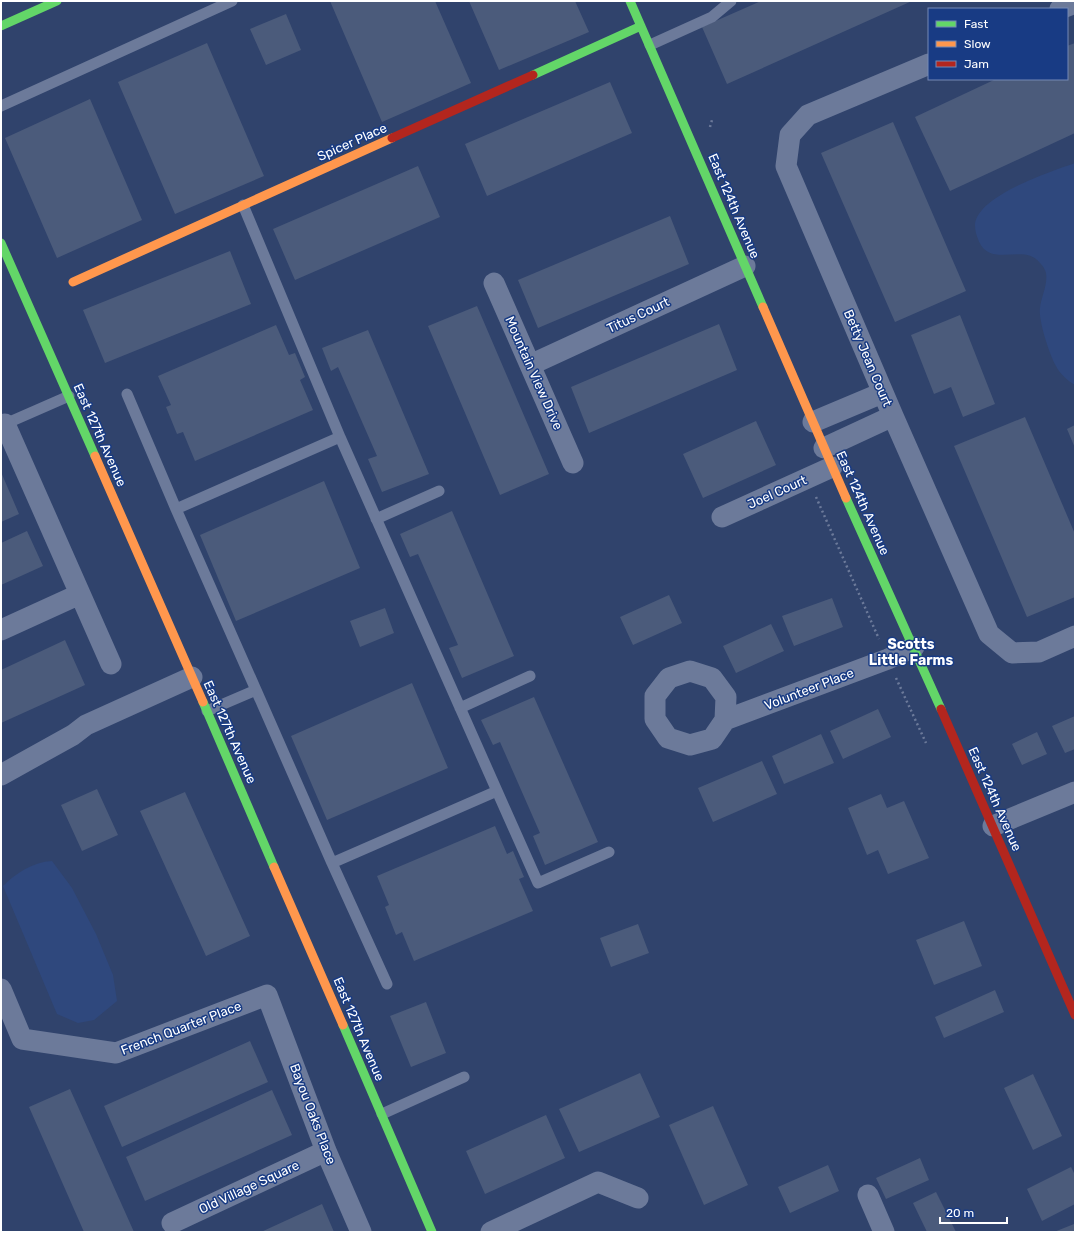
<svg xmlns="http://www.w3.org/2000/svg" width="1076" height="1233" font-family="Rubik,sans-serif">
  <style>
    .water { fill: #2f487d }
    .building { fill: #4b5b7b }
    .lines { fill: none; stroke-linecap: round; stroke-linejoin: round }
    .path { stroke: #6c7a9a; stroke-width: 2.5; stroke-dasharray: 2 3; stroke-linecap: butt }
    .lane { stroke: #6c7a9a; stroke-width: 11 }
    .street { stroke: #6c7a9a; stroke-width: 21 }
    .fast { stroke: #63d668; stroke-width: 9 }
    .slow { stroke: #ff974d; stroke-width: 9 }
    .jam { stroke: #b3261e; stroke-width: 9 }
    .labels { text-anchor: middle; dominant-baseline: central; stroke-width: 3; stroke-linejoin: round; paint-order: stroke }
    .street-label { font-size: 13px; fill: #fff; stroke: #183b84 }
    .neighbourhood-label { font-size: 14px; font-weight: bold; fill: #fff; stroke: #183b84 }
  </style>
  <rect width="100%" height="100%" fill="#30436c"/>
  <!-- water -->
  <path class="water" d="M1075,163V385C1069,382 1059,373 1056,366C1050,356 1038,320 1040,308C1041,297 1048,285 1046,273C1045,269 1043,266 1040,263C1024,242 989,270 978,239C976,234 975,230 975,224C979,195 1050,172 1075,163Z
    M52,861L72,888L96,934L113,975L117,1001L94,1020L78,1023L57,1014L3,886C16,873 33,862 52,861Z"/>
  <!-- building -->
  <path class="building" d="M330,1H435L471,83L382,122Z
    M469,1H575L589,32L499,70Z
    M761,1H912L727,84L702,27Z
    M286,14L301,50L266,65L250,29Z
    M207,43L264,176L175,214L118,82Z
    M1075,43V133L950,191L915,117L996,79H1067V46Z
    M610,82L632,133L487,196L465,144Z
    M90,99L142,220L57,258L5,138Z
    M893,122L966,291L895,322L821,153Z
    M418,166L440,217L295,280L273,229Z
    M670,216L689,264L538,328L518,280Z
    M230,251L251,304L105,363L83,310Z
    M477,306L549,474L500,495L428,326Z
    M960,315L995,404L963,417L951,387L934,394L911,335Z
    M719,324L737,370L589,433L571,387Z
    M276,325L289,355L295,353L305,377L300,380L313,410L195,461L183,432L177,434L166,407L171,405L158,376Z
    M368,330L429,474L382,492L368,459L377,456L338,367L331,371L322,348Z
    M1025,417L1075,534V597L1027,617L954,446Z
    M756,421L776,465L703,498L683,454Z
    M1075,425V448L1067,429Z
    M1,472L19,514L1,522Z
    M324,481L360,568L236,621L200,535Z
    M452,511L514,656L462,678L449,648L458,645L418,554L410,557L400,534Z
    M27,531L43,566L1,585V543Z
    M669,595L682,623L633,645L620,617Z
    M832,598L843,627L794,646L782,616Z
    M385,608L394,633L360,647L350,621Z
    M771,624L784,651L736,673L723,646Z
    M65,640L85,685L1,723V670Z
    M412,683L448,768L327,820L291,736Z
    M534,697L598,842L545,865L533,836L540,833L500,742L493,745L481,720Z
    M878,709L891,737L843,759L830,731Z
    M1075,716V749L1065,753L1052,726Z
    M1037,732L1047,754L1022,765L1012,744Z
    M821,734L834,763L784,784L772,756Z
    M762,761L777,794L713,822L698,788Z
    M97,789L118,835L82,851L61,805Z
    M185,792L250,936L206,956L140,811Z
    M881,794L887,808L904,801L929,858L888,874L878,850L867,855L848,808Z
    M495,826L507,854L513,851L524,877L519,879L533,911L414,961L402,932L396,935L385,907L389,905L377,876Z
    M964,921L982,966L934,985L916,940Z
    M638,924L649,953L611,967L600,938Z
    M995,990L1004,1012L944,1038L935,1017Z
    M426,1002L446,1053L411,1067L390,1016Z
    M250,1041L268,1082L122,1147L104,1106Z
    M640,1073L660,1117L579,1152L559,1109Z
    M1033,1074L1062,1136L1033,1150L1004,1088Z
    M70,1089L134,1232H84L29,1107Z
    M272,1090L292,1135L145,1201L126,1157Z
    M713,1106L748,1185L704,1205L669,1125Z
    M546,1115L565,1158L485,1194L466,1151Z
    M920,1158L929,1180L886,1199L876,1178Z
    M828,1165L839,1191L790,1213L778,1187Z
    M1071,1167L1075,1175V1204L1042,1221L1027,1189Z
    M936,1192L956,1232H927L913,1203Z
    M322,1204L334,1232H261Z
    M1074,1224L1075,1232H1054Z"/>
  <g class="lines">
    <!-- path -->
    <path class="path" d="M710,127L712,120
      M816,497L879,639
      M896,678L926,743"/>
    <!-- lane -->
    <path class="lane" d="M650,45L712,17L731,1
      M1,106L232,1
      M243,205L340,437
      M127,394L176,509
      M5,424L69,396
      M376,519L439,491
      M460,708L530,676
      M207,711L256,690L332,863L497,791L340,437L176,509L256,690
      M497,791L538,883L609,852
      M332,863L387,984
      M382,1114L464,1077"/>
    <!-- street -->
    <path class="street" d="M1060,9L1075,3
      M929,64L808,115L790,135L786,166L893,416L989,634L1012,653L1039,652L1075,636
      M494,283L573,463
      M530,365L745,266
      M813,422L882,393
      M1,426L5,424L111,664
      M824,448L893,416
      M722,517L832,467
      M1,630L80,594
      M725,720L726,697L712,678L690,671L669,678L655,696V719L668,738L690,745L712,739L725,720L888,659L914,647
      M1,775L73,735L86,725L192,677
      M993,826L1075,792
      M1,989L22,1039L116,1053L267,995L326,1151L361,1232
      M868,1195L884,1232
      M172,1223L326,1151
      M491,1232L598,1182L638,1198"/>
    <!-- fast -->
    <path class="fast" d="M630,1L763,307
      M1,26L57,1
      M533,75L641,26
      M1,243L95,456
      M846,498L941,709
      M203,702L274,867
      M343,1025L432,1232"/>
    <!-- slow -->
    <path class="slow" d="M73,282L392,138
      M763,307L846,498
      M95,456L203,702
      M274,867L343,1025"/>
    <!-- jam -->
    <path class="jam" d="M392,138L533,75
      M941,709L1075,1015"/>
  </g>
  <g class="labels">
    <!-- street labels -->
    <g class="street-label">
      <text transform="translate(352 142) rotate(-24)">Spicer Place</text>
      <text transform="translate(734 206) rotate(67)">East 124th Avenue</text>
      <text transform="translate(638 315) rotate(-25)">Titus Court</text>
      <text transform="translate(868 358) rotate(67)">Betty Jean Court</text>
      <text transform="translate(534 373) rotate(66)">Mountain View Drive</text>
      <text transform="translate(100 435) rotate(66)">East 127th Avenue</text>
      <text transform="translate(777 492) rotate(-24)">Joel Court</text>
      <text transform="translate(863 503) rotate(66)">East 124th Avenue</text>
      <text transform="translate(809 689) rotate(-21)">Volunteer Place</text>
      <text transform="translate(230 732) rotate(66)">East 127th Avenue</text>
      <text transform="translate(995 799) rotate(66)">East 124th Avenue</text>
      <text transform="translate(181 1028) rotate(-21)">French Quarter Place</text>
      <text transform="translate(359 1029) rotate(67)">East 127th Avenue</text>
      <text transform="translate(313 1114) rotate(69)">Bayou Oaks Place</text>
      <text transform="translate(249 1187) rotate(-25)">Old Village Square</text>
    </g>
    <!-- neighbourhood labels -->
    <g class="neighbourhood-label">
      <text x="911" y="644">Scotts<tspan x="911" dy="16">Little Farms</tspan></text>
    </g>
  </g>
  <!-- border -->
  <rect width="1076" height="1233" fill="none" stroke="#ffffff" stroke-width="4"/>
  <!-- legend -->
  <rect x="928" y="8" width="140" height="72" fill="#183b84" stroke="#7489b5"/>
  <rect x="936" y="21" width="20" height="6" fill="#63d668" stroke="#7489b5"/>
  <text x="964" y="28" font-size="12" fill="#ffffff">Fast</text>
  <rect x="936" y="41" width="20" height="6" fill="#ff974d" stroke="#7489b5"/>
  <text x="964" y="48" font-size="12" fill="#ffffff">Slow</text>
  <rect x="936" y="61" width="20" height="6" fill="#b3261e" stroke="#7489b5"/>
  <text x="964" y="68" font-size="12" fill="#ffffff">Jam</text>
  <!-- scale -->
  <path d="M940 1217v6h67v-6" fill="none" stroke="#ffffff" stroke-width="2"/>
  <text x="946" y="1217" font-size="12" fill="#ffffff" stroke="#183b84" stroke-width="3" paint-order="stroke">20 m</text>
</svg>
